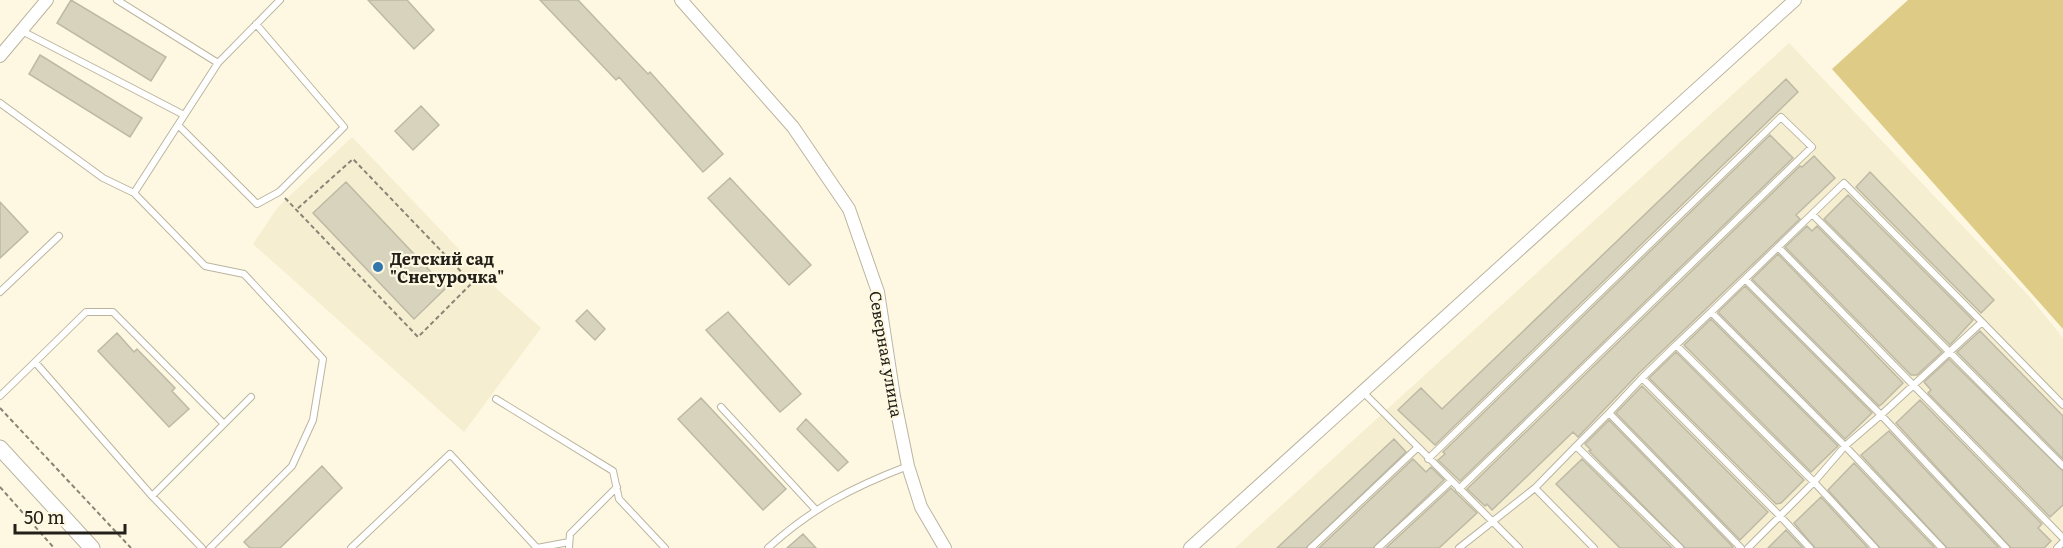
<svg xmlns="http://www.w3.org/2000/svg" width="2063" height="548" font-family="Literata,serif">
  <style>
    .built { fill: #f5eed0 }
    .green { fill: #decb85 }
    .building { fill: #d8d3bd; stroke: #beb9a4; stroke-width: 1.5 }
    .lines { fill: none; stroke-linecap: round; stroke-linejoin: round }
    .service-casing { stroke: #bab5a0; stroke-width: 8 }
    .minor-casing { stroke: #bab5a0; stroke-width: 14 }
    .tertiary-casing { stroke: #bab5a0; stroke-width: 17 }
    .path { stroke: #888476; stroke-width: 2; stroke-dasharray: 4.5 3; stroke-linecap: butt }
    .service { stroke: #fff; stroke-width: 6 }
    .minor { stroke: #fff; stroke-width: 12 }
    .tertiary { stroke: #fff; stroke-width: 15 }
    .poi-dot { fill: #3176ac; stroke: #fef8e2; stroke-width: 2 }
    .labels { text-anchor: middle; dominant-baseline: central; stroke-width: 4.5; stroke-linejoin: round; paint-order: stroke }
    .poi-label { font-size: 16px; font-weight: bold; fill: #222018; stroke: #fef8e2; text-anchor: start }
    .street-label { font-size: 16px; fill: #222018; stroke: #fef8e2 }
  </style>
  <rect width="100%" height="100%" fill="#fef8e2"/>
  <!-- built -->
  <path class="built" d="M1789,43L2029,296L2063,338V548H1235Z
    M352,137L498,290L541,328L464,432L253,244L278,207Z"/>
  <!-- green -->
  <path class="green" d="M1908,0H2063V329L1832,69Z"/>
  <!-- building -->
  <path class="building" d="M71,0L166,57L151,81L57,23Z
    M368,0H407L434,30L414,49Z
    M540,0H578L648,74L650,72L723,154L703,172L619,77L616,80Z
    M40,55L142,118L130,137L29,74Z
    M1786,79L1798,92L1435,445L1398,410L1421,388L1442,409Z
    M421,106L439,125L413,150L395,131Z
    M1770,135L1793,158L1460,481L1438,460L1445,454L1443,452Z
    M1814,156L1835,178L1796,215L1800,219L1638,374L1578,437L1573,432L1492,510L1487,504L1485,506L1467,489L1800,166L1802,167Z
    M1870,172L1994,300L1981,313L1856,187Z
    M730,178L811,265L789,285L708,198Z
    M346,182L446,288L414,319L313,213Z
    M1848,195L1973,320L1950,345L1824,219Z
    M0,202L28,232L0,258Z
    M1807,226L1812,231L1817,226L1942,352L1917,375H1911L1785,247Z
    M1778,254L1903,383L1882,404L1879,406L1752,279Z
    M1745,286L1872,413L1845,439L1718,312Z
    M587,310L605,329L595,340L576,321Z
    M728,312L801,394L780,412L706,330Z
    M1711,319L1838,446L1811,472L1684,345Z
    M1980,331L2063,416V459L1957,352Z
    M117,333L134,352L137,349L175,388L172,391L189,409L169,427L98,351Z
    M1676,352L1804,480L1781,503L1776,504L1649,378Z
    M1949,359L2063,471V505L2050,517L1928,393L1931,390L1924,382Z
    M1642,386L1768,512L1740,540L1616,413Z
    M701,398L786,489L763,510L678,419Z
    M1920,400L2042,524L2038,528L2051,541L2044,548H2011L1896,423Z
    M806,419L848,462L838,471L797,429Z
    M1609,420L1733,547L1732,548H1685L1589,451L1591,450L1585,444Z
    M1889,431L1999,548H1947L1861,455Z
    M1394,439L1406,452L1306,548H1277Z
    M1413,459L1426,472L1431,467L1444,480L1373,548H1319Z
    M1582,459L1672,548H1620L1556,484Z
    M1854,463L1935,548H1880L1828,490Z
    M322,466L342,488L280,548H250L244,542Z
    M1451,488L1477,513L1439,548H1386Z
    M1821,497L1868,548H1815L1794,523Z
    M1786,530L1803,548H1768Z
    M803,534L816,548H787Z"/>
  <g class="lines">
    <defs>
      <path id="service" d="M117,0L218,63
        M22,31L184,115
        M0,103L103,178L134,193
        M178,125L257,204L279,192L344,127L256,24
        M1812,214L2063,466
        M1778,247L1844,183L1982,322L1881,415L2006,548
        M0,292L59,236
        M1711,312L1745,279
        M1982,322L2063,405
        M35,362L86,312H113L224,424
        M1642,378L1676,345
        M1363,392L1519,548
        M0,396L35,362L152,496L202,548
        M496,399L613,471L619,499L665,548
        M721,407L815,509
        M1576,446L1609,413
        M1428,459L1781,117L1812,147L1459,489
        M152,496L251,397
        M210,548L292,466L313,420L323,359L244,274L205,266L134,193L218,63L280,0
        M351,548L450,454L537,548L569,542
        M569,548L570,534L617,487
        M768,548C812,508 853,487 908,466
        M1311,548L1417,448
        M1378,548L1451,481
        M1459,548L1535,488
        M1594,548L1535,488L1576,446L1680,548
        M1741,548L1609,413L1642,378L1780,516L1814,482L1676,345L1711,312L1845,446L1881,415L1745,279L1778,247L2063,538
        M1748,548L1780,516L1810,548
        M1875,548L1814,482L1845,446L1942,548
        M2057,548L2063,542"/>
      <path id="minor" d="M681,0L793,127L849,209L878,292L894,397L908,466L921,507L945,548
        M0,56L47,0
        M1190,548L1795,0"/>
      <path id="tertiary" d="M0,448L92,548"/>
    </defs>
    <!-- service casing -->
    <use href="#service" class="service-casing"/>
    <!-- minor casing -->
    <use href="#minor" class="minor-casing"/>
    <!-- tertiary casing -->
    <use href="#tertiary" class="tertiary-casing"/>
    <!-- path -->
    <path class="path" d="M285,198L418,337L472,283L353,159L296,210
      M0,408L131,548
      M0,487L54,548"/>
    <!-- service -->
    <use href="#service" class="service"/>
    <!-- minor -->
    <use href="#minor" class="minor"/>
    <!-- tertiary -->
    <use href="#tertiary" class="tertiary"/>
  </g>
  <!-- markers -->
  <circle class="poi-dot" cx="378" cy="267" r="6"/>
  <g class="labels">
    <!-- poi labels -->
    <g class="poi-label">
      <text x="390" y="258">Детский сад<tspan x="390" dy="18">"Снегурочка"</tspan></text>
    </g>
    <!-- street labels -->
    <g class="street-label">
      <text transform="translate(887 354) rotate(80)">Северная улица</text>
    </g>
  </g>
  <!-- scale -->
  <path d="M15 524v9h110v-9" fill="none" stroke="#222018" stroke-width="3"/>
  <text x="24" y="524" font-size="18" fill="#222018" stroke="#fef8e2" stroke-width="4.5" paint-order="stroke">50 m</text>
</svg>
